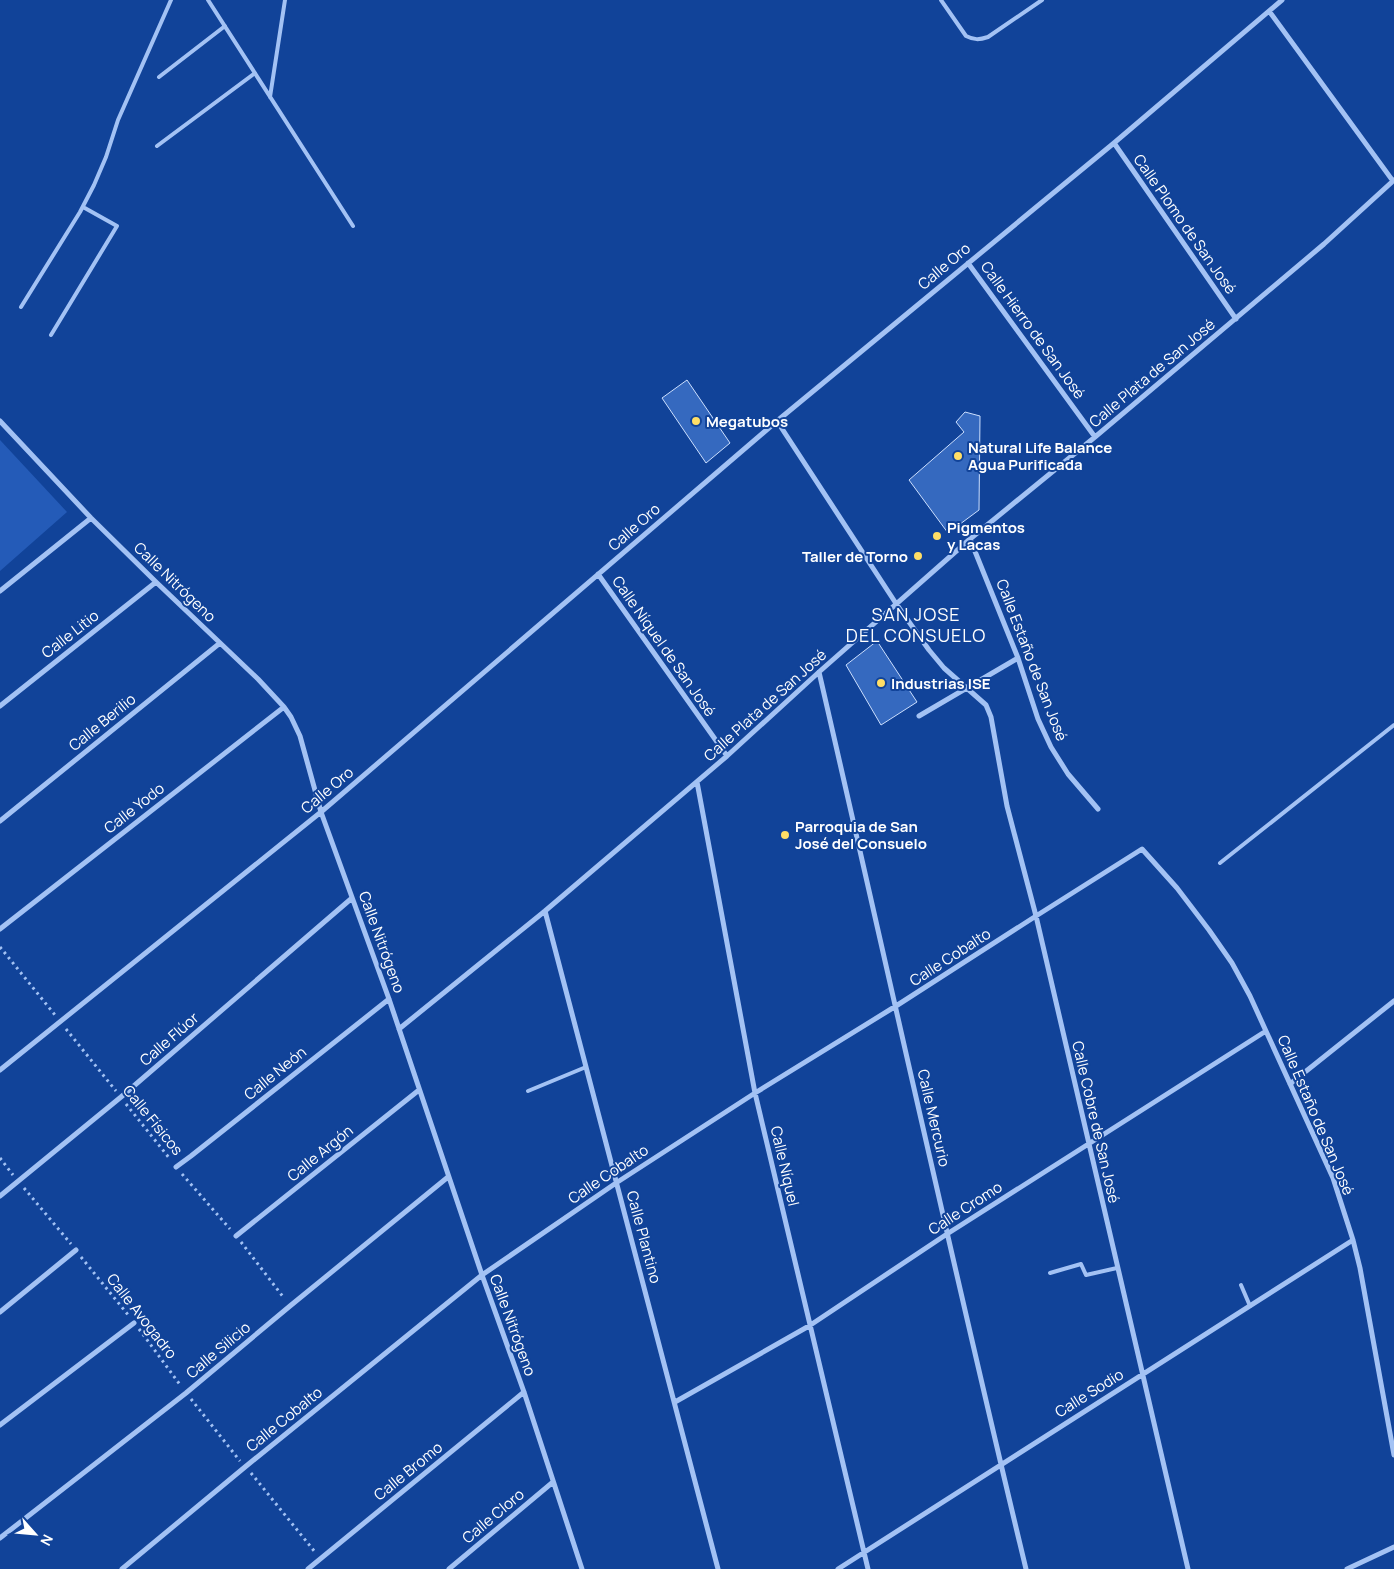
<svg xmlns="http://www.w3.org/2000/svg" width="1394" height="1569" font-family="Manrope,sans-serif">
  <style>
    .green { fill: #245bb8 }
    .building { fill: #3569bf; stroke: #ccdffe }
    .lines { fill: none; stroke-linecap: round; stroke-linejoin: round }
    .path { stroke: #a3c2f4; stroke-width: 3; stroke-dasharray: 2.5 4; stroke-linecap: butt }
    .service { stroke: #a3c2f4; stroke-width: 4 }
    .minor { stroke: #a3c2f4; stroke-width: 5 }
    .poi-dot { fill: #ffde66; stroke: #114399; stroke-width: 2 }
    .labels { text-anchor: middle; dominant-baseline: central; stroke-width: 4; stroke-linejoin: round; paint-order: stroke }
    .street-label { font-size: 15px; fill: #fff; stroke: #114399 }
    .poi-label { font-size: 15px; font-weight: bold; fill: #fff; stroke: #114399; text-anchor: start }
    .quarter-label { font-size: 18px; letter-spacing: 1px; fill: #fff; stroke: #114399 }
  </style>
  <rect width="100%" height="100%" fill="#114399"/>
  <!-- green -->
  <path class="green" d="M0,440L67,512L0,571Z"/>
  <!-- building -->
  <path class="building" d="M687,380L730,443L706,463L662,398Z
    M965,412L980,416L979,510L948,533L909,480L964,432L956,422Z
    M877,641L917,702L881,725L846,665Z"/>
  <g class="lines">
    <!-- path -->
    <path class="path" d="M0,947L55,1015
      M66,1029L116,1091
      M126,1104L170,1159
      M0,1158L13,1175
      M182,1174L230,1229
      M24,1188L71,1244
      M241,1242L284,1298
      M81,1257L129,1316
      M139,1329L181,1386
      M191,1399L240,1461
      M251,1473L315,1552"/>
    <!-- service -->
    <path class="service" d="M208,0L353,226
      M941,0L966,36C974,40 979,40 988,37L1042,0
      M159,77L225,26
      M270,97L285,0
      M157,146L255,73
      M21,307L80,212L94,185L106,157L118,120L171,0
      M51,335L117,226L83,207
      M1220,863L1394,725
      M528,1091L586,1067
      M1050,1273L1081,1264L1086,1275L1117,1268
      M1241,1285L1250,1306"/>
    <!-- minor -->
    <path class="minor" d="M1269,11L1393,181
      M1114,143L1236,319
      M968,263L1095,437
      M0,421L91,518L156,582L258,679L284,707L291,717L300,736L321,812L389,999L482,1275L524,1392L582,1569
      M777,421L897,605L929,650L944,668L986,705L991,717L1007,806L1036,916L1188,1569
      M970,539L1018,658L1038,719L1051,747L1068,774L1098,809
      M598,574L727,756
      M0,591L91,518
      M819,672C888,971 954,1271 1026,1569
      M0,706L156,582
      M919,716L1018,658
      M697,782L755,1093L868,1569
      M0,821L220,643
      M545,911L718,1569
      M0,929L284,707
      M399,1029L545,911L727,756L819,672L970,539L1095,437L1324,244L1394,180
      M0,1070L321,812L777,421L1114,143L1282,0
      M1290,1084L1394,1001
      M176,1167L191,1156L389,999
      M0,1196L121,1097L352,898
      M236,1236L419,1090
      M0,1312L76,1250
      M675,1402L809,1326L947,1234L1266,1031
      M0,1425L134,1323
      M0,1538L186,1393L290,1306L448,1177
      M122,1569L245,1467L482,1275L616,1183L755,1093L896,1006L1036,916L1142,849L1177,888L1209,930L1232,963L1250,996L1333,1178L1353,1240L1360,1268L1394,1455
      M308,1569L524,1392
      M449,1569L553,1482
      M838,1569L1353,1240
      M1347,1569L1394,1547"/>
  </g>
  <!-- markers -->
  <g class="poi-dot">
    <circle cx="696" cy="421" r="5"/>
    <circle cx="958" cy="456" r="5"/>
    <circle cx="937" cy="536" r="5"/>
    <circle cx="918" cy="556" r="5"/>
    <circle cx="881" cy="683" r="5"/>
    <circle cx="785" cy="835" r="5"/>
  </g>
  <g class="labels">
    <!-- street labels -->
    <g class="street-label">
      <text transform="translate(1185 224) rotate(55)">Calle Plomo de San José</text>
      <text transform="translate(944 266) rotate(-40)">Calle Oro</text>
      <text transform="translate(1033 330) rotate(54)">Calle Hierro de San José</text>
      <text transform="translate(1152 373) rotate(-40)">Calle Plata de San José</text>
      <text transform="translate(634 527) rotate(-41)">Calle Oro</text>
      <text transform="translate(175 582) rotate(44)">Calle Nitrógeno</text>
      <text transform="translate(70 634) rotate(-38)">Calle Litio</text>
      <text transform="translate(664 646) rotate(55)">Calle Níquel de San José</text>
      <text transform="translate(1032 660) rotate(69)">Calle Estaño de San José</text>
      <text transform="translate(765 705) rotate(-42)">Calle Plata de San José</text>
      <text transform="translate(102 722) rotate(-39)">Calle Berilio</text>
      <text transform="translate(327 790) rotate(-40)">Calle Oro</text>
      <text transform="translate(134 808) rotate(-38)">Calle Yodo</text>
      <text transform="translate(382 942) rotate(70)">Calle Nitrógeno</text>
      <text transform="translate(950 957) rotate(-33)">Calle Cobalto</text>
      <text transform="translate(169 1039) rotate(-41)">Calle Flúor</text>
      <text transform="translate(275 1073) rotate(-39)">Calle Neón</text>
      <text transform="translate(1316 1115) rotate(67)">Calle Estaño de San José</text>
      <text transform="translate(934 1118) rotate(77)">Calle Mercurio</text>
      <text transform="translate(153 1120) rotate(51)">Calle Físicos</text>
      <text transform="translate(1096 1122) rotate(77)">Calle Cobre de San José</text>
      <text transform="translate(320 1153) rotate(-39)">Calle Argón</text>
      <text transform="translate(785 1166) rotate(77)">Calle Níquel</text>
      <text transform="translate(608 1174) rotate(-34)">Calle Cobalto</text>
      <text transform="translate(965 1208) rotate(-33)">Calle Cromo</text>
      <text transform="translate(644 1237) rotate(75)">Calle Plantino</text>
      <text transform="translate(142 1316) rotate(52)">Calle Avogadro</text>
      <text transform="translate(513 1325) rotate(70)">Calle Nitrógeno</text>
      <text transform="translate(218 1350) rotate(-40)">Calle Silicio</text>
      <text transform="translate(1089 1393) rotate(-32)">Calle Sodio</text>
      <text transform="translate(284 1419) rotate(-39)">Calle Cobalto</text>
      <text transform="translate(408 1471) rotate(-39)">Calle Bromo</text>
      <text transform="translate(493 1516) rotate(-40)">Calle Cloro</text>
    </g>
    <!-- poi labels -->
    <g class="poi-label">
      <text x="706" y="421">Megatubos</text>
      <text x="968" y="447">Natural Life Balance<tspan x="968" dy="17">Agua Purificada</tspan></text>
      <text x="947" y="527">Pigmentos<tspan x="947" dy="17">y Lacas</tspan></text>
      <text x="908" y="556" text-anchor="end">Taller de Torno</text>
      <text x="891" y="683">Industrias ISE</text>
      <text x="795" y="826">Parroquia de San<tspan x="795" dy="17">José del Consuelo</tspan></text>
    </g>
    <!-- quarter labels -->
    <g class="quarter-label">
      <text x="916" y="614">SAN JOSE<tspan x="916" dy="21">DEL CONSUELO</tspan></text>
    </g>
  </g>
  <!-- north arrow -->
  <g transform="translate(35 1534) rotate(117)" stroke="#114399" stroke-width="4" paint-order="stroke">
  <path d="M0-4L9 19L0 12L-9 19Z" fill="#ffffff"/>
  <text y="-8" font-size="14" font-weight="bold" text-anchor="middle" fill="#ffffff">N</text>
  </g>
</svg>
